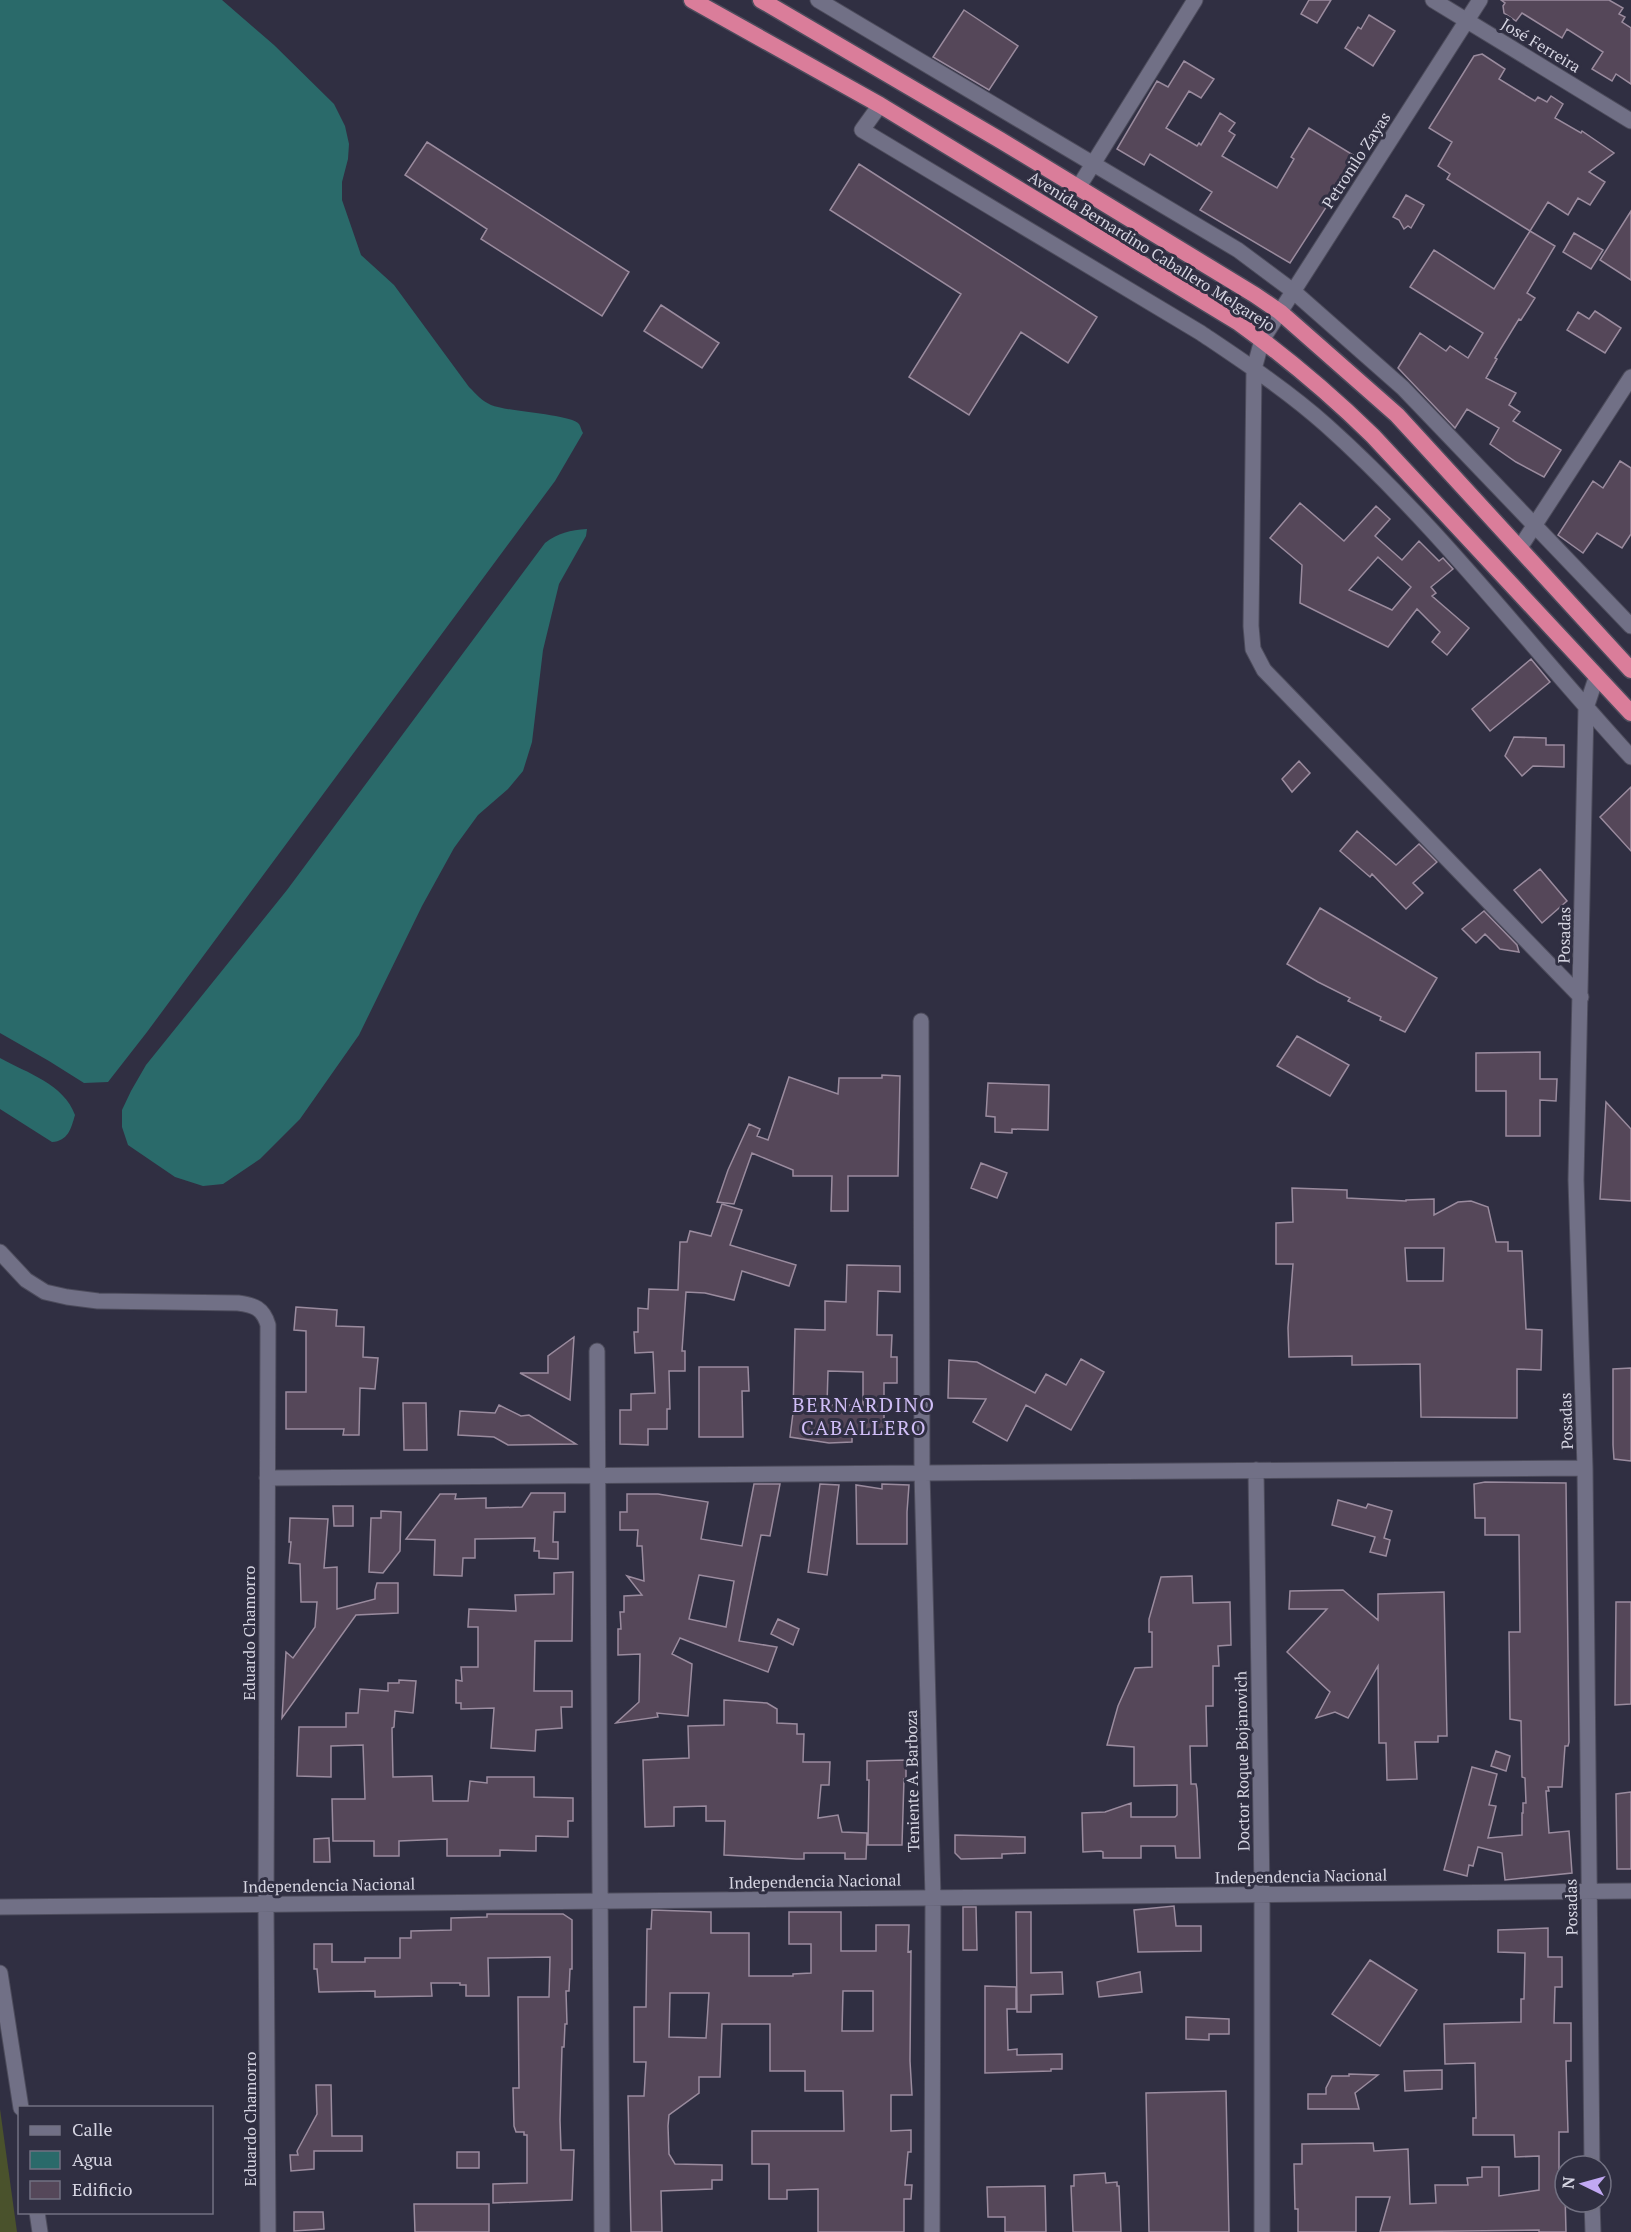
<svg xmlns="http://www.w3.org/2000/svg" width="1631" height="2232" font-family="'PT Serif',serif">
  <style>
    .green { fill: #4a522c }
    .water { fill: #2a6a6a }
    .building { fill: #554759; stroke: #9a8b9e; stroke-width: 1.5; fill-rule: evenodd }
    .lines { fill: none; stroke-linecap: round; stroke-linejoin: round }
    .minor-casing { stroke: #4d4c5c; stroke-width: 17 }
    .tertiary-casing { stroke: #4d4c5c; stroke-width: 17 }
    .trunk-casing { stroke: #4d4c5c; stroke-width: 19 }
    .minor { stroke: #717086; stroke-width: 15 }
    .tertiary { stroke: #717086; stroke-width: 15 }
    .trunk { stroke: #da7d9a; stroke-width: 16 }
    .labels { text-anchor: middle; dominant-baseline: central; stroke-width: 6; stroke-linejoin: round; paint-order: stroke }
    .street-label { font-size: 16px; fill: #d6d5e2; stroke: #302f42 }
    .quarter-label { font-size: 20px; letter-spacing: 1.5px; fill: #d0bef7; stroke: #302f42 }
  </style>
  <rect width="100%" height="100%" fill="#302f42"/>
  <!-- green -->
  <path class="green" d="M0,2109L17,2232H0Z"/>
  <!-- water -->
  <path class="water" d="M0,0H222L274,45L334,104L345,126L349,144L348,159L342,182V200L361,255L394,285L469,387C476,394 482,401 491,405C508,412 571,414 579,424C581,427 581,430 583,433L555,481L147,1032L108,1082L84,1083L49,1061L0,1033Z
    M587,529L586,536L559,584L543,650L532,742L523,771L508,789L478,815L454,848L422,906L359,1035L300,1119L260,1159L223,1184L203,1186L175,1177L128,1145L122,1127V1110L131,1091L146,1065L287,890L545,543C558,533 570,530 587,529Z
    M0,1058C27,1073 64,1084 75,1115C71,1129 68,1141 52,1142L0,1109Z"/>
  <!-- building -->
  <path class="building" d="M1309,0H1331L1317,23L1301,14Z
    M1501,0H1609L1623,8L1619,14L1625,17L1622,22L1631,28V84L1616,74L1612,81L1592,69L1603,52L1567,29L1562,38L1522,13L1516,21L1504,13L1503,6L1505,3Z
    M964,10L1018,46L989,90L933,57Z
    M1369,15L1395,31L1373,66L1345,48L1358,27L1361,29Z
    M1482,54L1505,69L1499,79L1535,101L1538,97L1547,102L1551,96L1563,104L1555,118L1581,133L1582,131L1614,153L1589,172L1605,182L1590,205L1578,198L1568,215L1548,202L1530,231L1447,179L1450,174L1438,166L1452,142L1429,128L1474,56Z
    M1184,61L1214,79L1201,98L1189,91L1166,128L1197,146L1199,143L1201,145L1220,113L1235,123L1229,131L1235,135L1222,156L1277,188L1294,159L1291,157L1309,128L1358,158L1290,263L1200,210L1212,192L1150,154L1144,165L1117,149L1157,81L1168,87Z
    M427,142L629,272L602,316L481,239L487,229L405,175Z
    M859,164L1097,317L1068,363L1021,332L969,415L909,377L961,294L830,210Z
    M1406,195L1424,205L1411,228L1408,226L1404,229L1399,220L1393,217Z
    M1631,211V280L1600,260Z
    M1530,231L1555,246L1527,293L1535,298L1521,320L1519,319L1495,358L1497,359L1486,378L1516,393L1509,405L1520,412L1513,421L1561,450L1544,477L1516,462L1490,444L1499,428L1467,409L1455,428L1398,368L1420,333L1446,351L1450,346L1468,358L1483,333L1410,287L1434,250L1494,289Z
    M1574,233L1603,250L1591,269L1563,252Z
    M661,305L719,343L702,368L644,331Z
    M1595,311L1621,328L1605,353L1567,330L1578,312L1589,319Z
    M1620,461L1631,468V534L1622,548L1597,533L1583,553L1558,535L1593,481L1603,488Z
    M1300,503L1344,541L1376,506L1390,519L1375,536L1402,560L1419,541L1439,561L1443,558L1453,569L1431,587L1436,593L1432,596L1469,628L1447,655L1432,642L1440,632L1417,609L1388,647L1300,603L1302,565L1270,538ZM1378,557L1411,587L1392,610L1349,590Z
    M1531,659L1550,682L1490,731L1472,709Z
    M1514,737L1546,738V745H1564V767L1533,766L1522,776L1505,756Z
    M1299,761L1310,773L1292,792L1282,779Z
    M1631,787V851L1600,817Z
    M1357,831L1396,865L1419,844L1437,862L1413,883L1423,893L1406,909L1372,874L1370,877L1340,851Z
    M1540,869L1567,901L1542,923L1514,890Z
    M1320,908L1437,978L1405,1032L1380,1020L1381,1017L1348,1001L1350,998L1318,982L1287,964Z
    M1484,911L1517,945L1519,952L1500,949L1485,934L1476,943L1462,929Z
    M1297,1036L1349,1065L1330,1096L1277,1066Z
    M1540,1052V1079H1557L1556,1101L1540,1100V1136H1506V1091H1476V1053Z
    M882,1075L900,1076L898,1176H848V1211H831L832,1176H793V1170L752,1153L734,1204L717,1202L728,1170L749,1124L760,1129L757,1136L768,1140L789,1077L838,1094L839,1078H882Z
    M988,1083L1049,1085L1048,1130L1012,1129V1133L995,1132V1117L986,1116Z
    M1606,1102L1631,1129V1201L1600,1199Z
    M981,1163L1007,1173L997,1198L971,1188Z
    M1292,1188L1347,1190V1198L1406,1201V1200L1434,1199V1215L1458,1202L1471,1201L1488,1207L1496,1242H1508V1251H1522L1526,1329L1542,1330L1541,1370L1517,1369V1418L1421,1417L1420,1364L1352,1365V1356L1289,1357L1288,1328L1293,1264H1276V1223L1293,1222ZM1405,1248H1444L1443,1281H1407Z
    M722,1204L742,1210L730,1245L796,1265L789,1286L742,1271L734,1300L705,1293L686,1292L682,1351H685V1371H669L670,1409H667V1429H648V1445L620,1444V1410H631V1394L655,1393L653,1352L635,1353L634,1332H638V1308L648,1309L649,1289L678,1290L680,1242H687L690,1231L711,1236Z
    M847,1265L900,1266V1292L878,1291L877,1335H892L891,1357H897V1383H884V1434L852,1435V1442L829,1443L790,1437L793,1413L795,1329L825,1330V1301L846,1302ZM828,1371L863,1372V1405H827Z
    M296,1307L337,1310L336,1326L364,1327L363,1357L378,1358L375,1389L360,1388L359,1435H343L344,1429H286V1392H306V1331L294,1330Z
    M574,1337L570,1400L520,1373H548V1356Z
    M1081,1359L1104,1372L1071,1430L1026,1405L1007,1441L973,1422L986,1399L948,1398L949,1360L977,1362L1035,1393L1046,1374L1066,1385Z
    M699,1367H748L749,1391H742L743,1437H699Z
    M1631,1368V1461L1614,1459L1613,1445V1369Z
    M403,1403H426L427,1450H404Z
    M499,1405L521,1416L529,1415L576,1444L508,1445L494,1437L458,1435L460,1411L495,1413Z
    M1485,1482L1566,1483L1569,1742L1568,1746H1565L1562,1787H1548L1549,1791H1546L1549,1833L1569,1831L1572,1873L1505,1880L1502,1853L1478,1847L1473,1866L1469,1865L1467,1876L1444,1870L1472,1767L1497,1774L1489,1805L1496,1806L1488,1838L1522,1835V1813H1523V1803H1526L1525,1778L1522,1777L1521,1721L1510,1719L1509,1632H1520L1519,1535H1485V1518H1475L1474,1484Z
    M754,1484H780L770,1536L761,1535L739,1641L777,1647L768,1672L680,1638L672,1654L692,1664L688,1716L657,1713L658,1717L616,1723L639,1702L640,1654L618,1655V1629H621L620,1612H624V1596L642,1595L627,1576L644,1581L642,1546H637L638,1530H620V1512H627V1494H658L708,1502L701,1539L742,1546ZM699,1575L734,1581L726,1627L689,1619Z
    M820,1484L839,1485L827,1575L808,1572Z
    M882,1484L909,1485L907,1512V1544H857L856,1485L882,1489Z
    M531,1493H565V1512H554L553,1542H558V1559L539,1558V1551H534L535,1538L475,1539V1558H463L462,1576L434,1575L435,1540L406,1539L440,1494H456L455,1499L486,1498V1508L522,1507Z
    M1338,1500L1366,1508L1368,1504L1392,1511L1384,1538L1390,1540L1386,1556L1370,1552L1375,1537L1332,1525Z
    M333,1506H353V1526H334Z
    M381,1511L401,1512L400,1551L383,1573L369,1572L371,1518H381Z
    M290,1518L328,1519L324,1568L337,1567V1609L375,1599V1590L377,1583H398V1613L356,1615L282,1718L286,1652L293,1658L315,1627L317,1602H301L300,1564L289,1563L291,1542H289Z
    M573,1572L572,1641H535L534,1691H572V1707H561L562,1728L536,1730L535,1751L491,1748L494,1708L461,1709V1703H456V1680L462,1681L461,1667H478V1627H468L469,1609L516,1611L515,1595L554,1594V1573Z
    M1192,1576L1193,1603L1230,1602L1231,1645L1218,1646L1219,1666H1213V1706H1206L1207,1746H1190L1191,1784H1196L1197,1789L1200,1858H1176L1175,1846H1141V1858H1103V1852L1101,1851L1083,1852L1082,1813L1105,1812L1131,1803V1817H1175L1177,1815V1785L1134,1786V1747L1107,1745L1118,1706L1135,1668L1152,1667V1632H1149V1619L1161,1577Z
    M1343,1590L1378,1620V1594L1444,1592L1447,1736H1438V1742H1415L1417,1779L1387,1780L1386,1743H1379L1378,1666L1348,1718L1335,1712L1316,1718L1330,1692L1287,1652L1327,1609H1289L1290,1591Z
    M1616,1602H1631V1704L1615,1705Z
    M778,1619L799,1629L793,1645L771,1634Z
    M399,1680L416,1681L413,1713L395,1711L394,1727L392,1728L393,1777L432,1776L433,1801H468L470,1781L487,1783V1777H534V1797L573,1798V1821H568V1837L536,1836V1851L500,1850V1856H447V1839L399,1841V1856H374V1841H333L332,1799H365L363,1745L331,1746V1777L297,1776L299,1727H346V1713H358L360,1689L388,1691V1683H399Z
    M724,1700L767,1703L777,1709V1723L797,1724V1734H804L803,1762H830L829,1785H821L818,1818L838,1815L842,1832L867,1833L866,1859H845V1853H804V1859H796L724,1855L725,1821H706V1806L674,1807V1826L645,1827L643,1760L689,1758L688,1726L724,1725Z
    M1496,1751L1510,1756L1506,1771L1491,1766Z
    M906,1760V1779H904L902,1845H868L869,1780H867V1761Z
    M1631,1792V1869H1617L1616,1794Z
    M955,1835L1025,1837V1853L1002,1854V1858L961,1859L955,1853Z
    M329,1838L330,1862H314V1839Z
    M1174,1906L1176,1926H1201V1951L1138,1952L1134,1910Z
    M963,1907H976L977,1950H963Z
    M652,1910L711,1912V1933H749V1976H793V1974L811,1973V1944H789V1912H841V1951H876V1925H909L908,1952L911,1951L910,2061L912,2095H891V2131L911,2130V2152H908L905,2185H912L911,2199H904V2232H818V2189L787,2190V2199H769V2164H752V2131H844L843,2091H805V2071H770V2024H722L720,2077H699V2093L669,2115L668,2126L669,2154L675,2164L722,2165V2180H712V2189L661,2191L662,2232H631L628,2096H644L646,2062H634V2007H646L647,1929H651ZM843,1991H873V2031H842ZM670,1993H709L706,2038L669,2037Z
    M1016,1912H1031V1973L1062,1972L1063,1994L1031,1995V2012H1017Z
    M487,1914H563L572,1920V1969H570L569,1991H566L567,2024H565L564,2047H562L560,2120L561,2150H574L572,2200L493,2203V2184L527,2183V2135H524V2132H516L514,2126L513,2088H519L518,1997H549L550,1957L488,1958L489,1996H466V1985H460V1983H431L432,1996L375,1997V1991L319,1992L317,1969H314V1944H332V1962H365V1958H400V1938H411V1931L451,1930V1918L487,1917Z
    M1548,1928V1957H1562V1987H1555L1554,2023H1571V2061H1566L1568,2132H1559V2193H1565L1566,2232H1539V2230L1380,2232L1390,2197H1356V2232H1298V2209H1295L1294,2164H1302V2144L1373,2143L1374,2151L1408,2149L1410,2204L1436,2203L1435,2185H1468L1467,2178L1482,2177V2167H1499V2196L1539,2190V2156L1515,2157L1514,2135H1473V2118H1476L1475,2063L1445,2064L1444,2024L1521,2022V1999H1524L1525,1953L1498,1952V1930Z
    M1370,1960L1417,1990L1380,2046L1332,2014Z
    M1140,1972L1142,1992L1099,1997L1097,1982Z
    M985,1986L1016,1987V2009H1007L1008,2050L1017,2049V2055L1062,2054V2069H1051V2071L985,2073Z
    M1186,2017L1229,2019V2034H1209V2040L1186,2039Z
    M1442,2070V2089L1405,2091L1404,2071Z
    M1349,2074L1378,2075L1355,2093L1359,2109H1308V2094H1326V2088L1332,2076H1349Z
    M316,2085H331L332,2136H362V2151H314V2169L291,2171L290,2155H298L297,2151L317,2114Z
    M1226,2091L1229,2232H1149L1146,2093Z
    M457,2152H479V2168H457Z
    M1105,2173L1106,2183L1117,2182V2186H1119L1121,2232H1073L1071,2186H1074V2175Z
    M1045,2186L1046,2232H1005V2217H988L987,2187Z
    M414,2204H489V2232H415Z
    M294,2212H323L324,2229L294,2231Z"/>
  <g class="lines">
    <defs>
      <path id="minor" d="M818,0L1238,250L1293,291L1403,388L1631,626
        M1433,0L1631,121
        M1480,0L1262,340L1254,369L1251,626L1253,649L1264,670L1581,997
        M880,105L862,130L1201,333C1244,362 1288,391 1326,425C1438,525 1530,647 1631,757
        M1078,188L1195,0
        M1519,549L1631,377
        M921,1021L922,1472L933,1898L932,2232
        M0,1252L26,1280L45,1292L67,1297L98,1301L238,1303C254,1305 263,1308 268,1325L266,1904L268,2232
        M597,1351L602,2232
        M1256,1470L1262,1894V2232
        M267,1478L1585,1468
        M0,1907L1631,1891
        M1592,2166L1585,1468L1576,1180L1586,708L1596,678
        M1592,2202L1593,2232"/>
      <path id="tertiary" d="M0,1973L21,2108
        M37,2212L40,2232"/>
      <path id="trunk" d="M692,0L880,105L1239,323C1286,357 1331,395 1373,436L1631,713
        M761,0L1000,140L1255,295L1280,312L1397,415L1631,670"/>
    </defs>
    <!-- minor casing -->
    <use href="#minor" class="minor-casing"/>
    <!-- tertiary casing -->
    <use href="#tertiary" class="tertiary-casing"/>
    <!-- trunk casing -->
    <use href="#trunk" class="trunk-casing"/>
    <!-- minor -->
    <use href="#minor" class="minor"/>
    <!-- tertiary -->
    <use href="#tertiary" class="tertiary"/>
    <!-- trunk -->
    <use href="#trunk" class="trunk"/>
  </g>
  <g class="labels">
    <!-- street labels -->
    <g class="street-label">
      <text transform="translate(1541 45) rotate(31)">José Ferreira</text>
      <text transform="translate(1356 160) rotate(-57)">Petronilo Zayas</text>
      <text transform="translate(1152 251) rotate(32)">Avenida Bernardino Caballero Melgarejo</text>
      <text transform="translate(1564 935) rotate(-89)">Posadas</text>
      <text transform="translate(1566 1421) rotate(-92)">Posadas</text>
      <text transform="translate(249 1633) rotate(-90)">Eduardo Chamorro</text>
      <text transform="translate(1242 1761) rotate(-91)">Doctor Roque Bojanovich</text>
      <text transform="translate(912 1781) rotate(-91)">Teniente A. Barboza</text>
      <text transform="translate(1301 1876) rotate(-1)">Independencia Nacional</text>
      <text transform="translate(815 1881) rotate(-1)">Independencia Nacional</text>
      <text transform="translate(329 1885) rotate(-1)">Independencia Nacional</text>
      <text transform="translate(1571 1907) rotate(-91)">Posadas</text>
      <text transform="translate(250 2119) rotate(-90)">Eduardo Chamorro</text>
    </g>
    <!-- quarter labels -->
    <g class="quarter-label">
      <text x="864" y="1404">BERNARDINO<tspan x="864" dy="23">CABALLERO</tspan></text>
    </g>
  </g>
  <!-- legend -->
  <rect x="18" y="2106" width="195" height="108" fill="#302f42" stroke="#727182" stroke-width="1.5"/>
  <rect x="30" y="2126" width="30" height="9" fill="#717086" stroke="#727182" stroke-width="1.5"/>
  <text x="72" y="2136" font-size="18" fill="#d6d5e2">Calle</text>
  <rect x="30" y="2151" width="30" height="18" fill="#2a6a6a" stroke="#727182" stroke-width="1.5"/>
  <text x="72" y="2166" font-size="18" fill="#d6d5e2">Agua</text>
  <rect x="30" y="2181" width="30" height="18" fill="#554759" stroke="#727182" stroke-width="1.5"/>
  <text x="72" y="2196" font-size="18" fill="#d6d5e2">Edificio</text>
  <!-- north arrow -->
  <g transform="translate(1583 2184) rotate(275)"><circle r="28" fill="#302f42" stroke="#727182" stroke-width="1.5"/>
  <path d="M0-4.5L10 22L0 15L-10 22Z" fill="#c1a8f3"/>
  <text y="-9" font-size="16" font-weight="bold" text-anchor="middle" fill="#d6d5e2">N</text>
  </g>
</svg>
